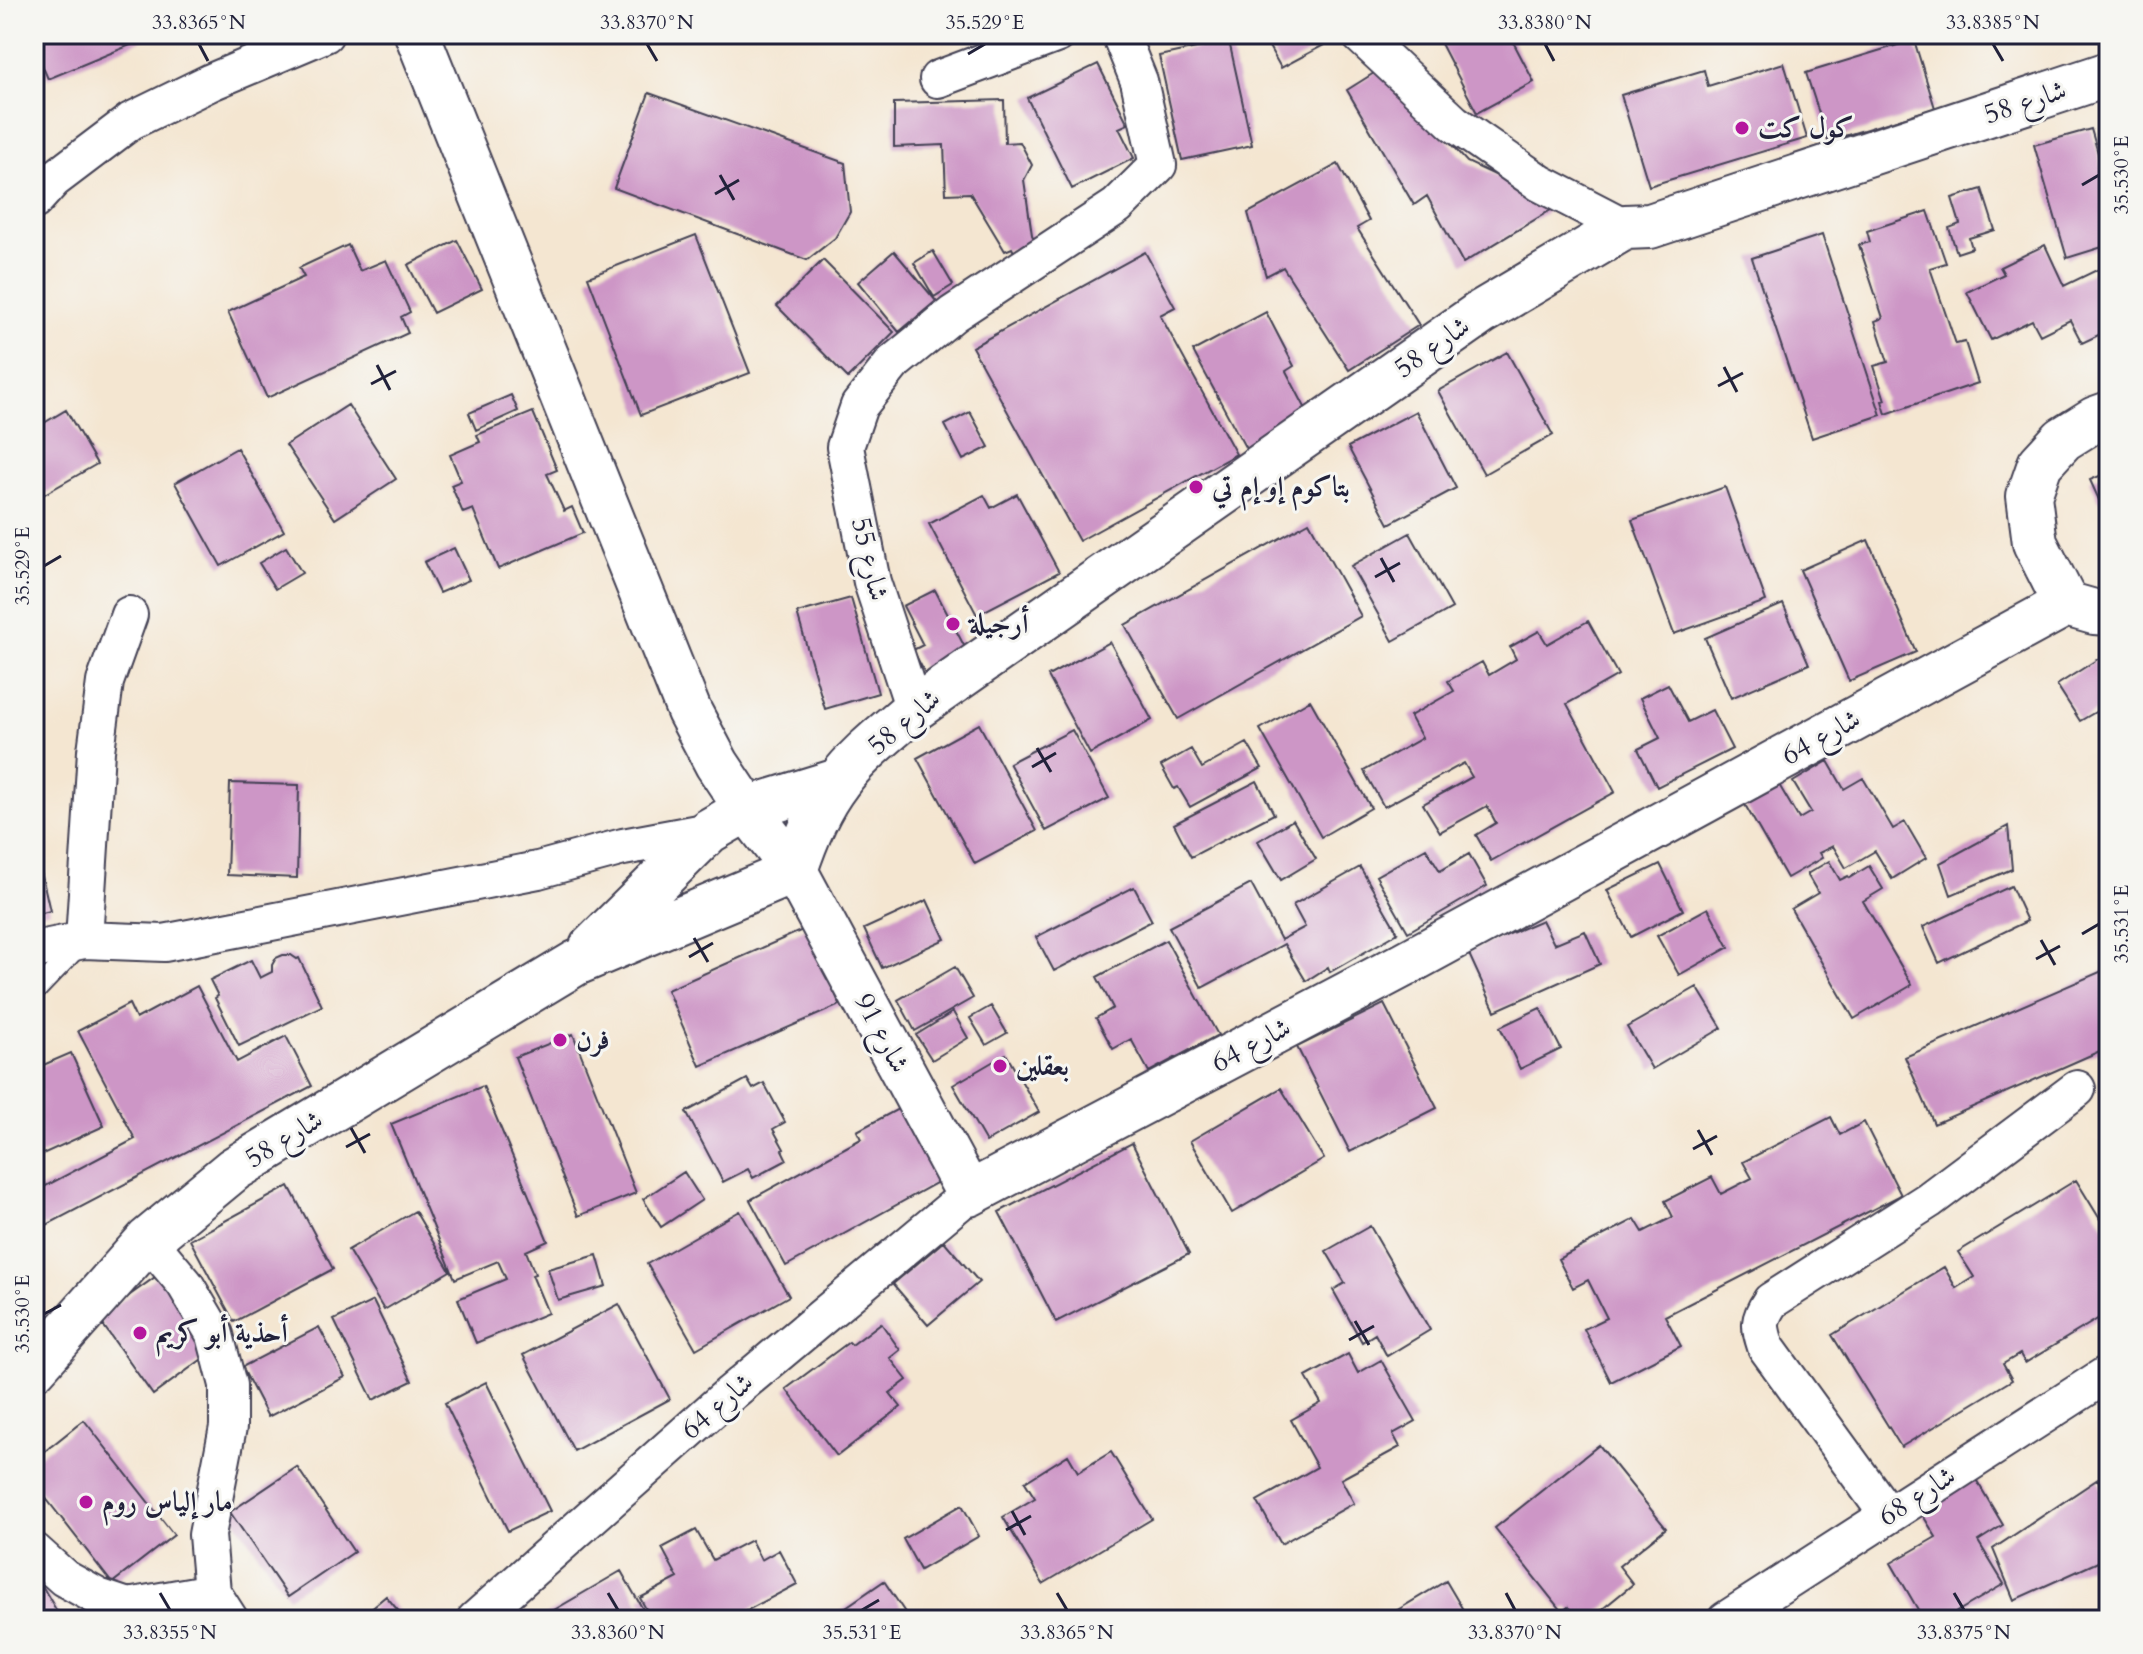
<svg xmlns="http://www.w3.org/2000/svg" width="2143" height="1654" font-family="Cardo,Amiri,serif">
  <style>
    .building { fill: #cd96c6 }
    .lines { fill: none; stroke-linecap: round; stroke-linejoin: round }
    .service-casing { stroke: #423f52; stroke-width: 22 }
    .minor-casing { stroke: #423f52; stroke-width: 40 }
    .tertiary-casing { stroke: #423f52; stroke-width: 48 }
    .service { stroke: #fff; stroke-width: 18 }
    .minor { stroke: #fff; stroke-width: 36 }
    .tertiary { stroke: #fff; stroke-width: 44 }
    .ticks { fill: none; stroke: #22223b; stroke-width: 3 }
    .poi-dot { fill: #b5179e; stroke: #f6f6f2; stroke-width: 3 }
    .labels { text-anchor: middle; dominant-baseline: central; stroke-width: 6; stroke-linejoin: round; paint-order: stroke }
    .street-label { font-size: 28px; fill: #22223b; stroke: #f6f6f2 }
    .poi-label { font-size: 28px; font-weight: bold; fill: #22223b; stroke: #f6f6f2; text-anchor: start }
    .neatline { fill: none; stroke: #22223b; stroke-width: 3 }
    .ticks-label { font-size: 20px; text-anchor: middle; fill: #22223b }
  </style>
  <rect width="100%" height="100%" fill="#f6f6f2"/>
  <filter id="ink" filterUnits="userSpaceOnUse"><feTurbulence type="fractalNoise" baseFrequency=".0125" numOctaves="2"/><feDisplacementMap in="SourceGraphic" scale="16" xChannelSelector="R" yChannelSelector="G"/><feConvolveMatrix kernelMatrix="1 2 1 2 8 2 1 2 1" color-interpolation-filters="sRGB"/></filter>
  <filter id="wash" filterUnits="userSpaceOnUse"><feTurbulence type="fractalNoise" baseFrequency=".006" numOctaves="4" result="noise"/><feDisplacementMap in="SourceGraphic" scale="32" xChannelSelector="R" yChannelSelector="G"/><feGaussianBlur stdDeviation="1.8" result="paint"/><feColorMatrix in="noise" values="0 0 0 0 0 0 0 0 0 0 0 0 0 0 0 0 0 1.4 0 .05"/><feComposite in="paint" operator="in"/></filter>
  <g filter="url(#wash)">
    <rect width="100%" height="100%" fill="#f4e6d1"/>
    <g id="blocks">
      <!-- building -->
      <path class="building" d="M34,34H157L48,79L34,46Z
        M1262,34H1335L1337,38L1281,68Z
        M1436,34H1509L1534,82L1477,113Z
        M1914,40L1935,108L1828,141L1806,73Z
        M1229,41L1252,145L1182,160L1159,56Z
        M1784,63L1807,138L1649,186L1621,95L1704,70L1708,86Z
        M1098,64L1128,124L1119,128L1134,158L1072,189L1027,98Z
        M1382,68L1467,162L1559,205L1463,263L1427,196L1414,205L1347,90Z
        M649,93L845,163L850,212L835,238L807,260L614,188Z
        M1004,100L1005,143L1020,142L1032,165L1024,180L1032,235L1034,239L1014,252L1012,248L1005,251L970,193L946,194L944,145L894,147V103Z
        M2091,129L2109,191V245L2067,258L2034,145Z
        M1338,164L1369,221L1357,228L1419,325L1349,370L1283,267L1266,276L1248,213Z
        M1982,189L1995,230L1969,238L1972,248L1957,253L1949,228L1960,224L1952,198Z
        M1928,211L1946,263L1930,268L1956,344L1965,342L1978,383L1886,414L1882,401L1885,400L1874,366L1888,362L1875,321L1883,318L1859,245L1870,242L1867,231Z
        M696,235L750,373L641,415L588,277Z
        M1822,235L1881,415L1812,438L1752,258Z
        M457,240L482,289L433,313L408,265Z
        M348,245L360,271L386,260L410,312L401,317L408,333L267,398L228,312L304,277L299,268Z
        M2045,245L2064,286L2109,264V330L2082,343L2070,320L2040,335L2032,320L1991,340L1967,292L2004,274L2000,267Z
        M894,251L936,301L899,332L858,282Z
        M933,251L953,285L934,297L914,263Z
        M1145,252L1175,307L1160,315L1236,454L1079,541L972,347Z
        M823,260L894,332L848,378L777,306Z
        M1266,312L1294,366L1286,371L1309,415L1246,449L1193,351Z
        M1507,352L1553,435L1484,474L1438,391Z
        M511,395L518,411L476,430L469,413Z
        M348,405L396,479L335,519L286,445Z
        M66,410L97,464L34,500V429Z
        M1416,411L1456,488L1389,524L1348,447Z
        M533,412L557,470L547,474L564,511L572,507L583,533L498,569L473,509L463,513L451,485L461,481L450,455L480,442L477,435Z
        M970,412L989,447L963,460L945,425Z
        M237,448L284,531L221,566L175,483Z
        M2109,472V522L2090,480Z
        M1725,487L1766,601L1674,634L1632,520Z
        M1017,494L1059,572L977,615L929,524L984,495L991,508Z
        M1309,522L1361,616L1178,719L1125,625Z
        M1410,533L1452,608L1393,641L1351,566Z
        M1868,540L1916,652L1849,681L1800,570Z
        M286,547L302,573L275,589L259,563Z
        M454,548L469,580L439,593L424,562Z
        M935,590L971,659L929,681L913,650L923,645L903,606Z
        M851,598L878,693L825,709L797,613Z
        M1783,604L1809,664L1731,698L1705,638Z
        M1588,621L1618,675L1567,704L1615,792L1491,861L1476,835L1496,823L1487,806L1440,832L1423,804L1472,777L1464,763L1384,807L1364,771L1422,738L1410,716L1454,691L1448,681L1482,662L1489,675L1516,659L1510,647L1539,631L1547,644Z
        M1110,642L1152,720L1090,754L1048,676Z
        M2109,652V704L2080,721L2057,685Z
        M1668,684L1688,722L1712,710L1732,749L1657,787L1638,749L1660,738L1640,698Z
        M1310,700L1371,808L1321,837L1260,729Z
        M979,724L1037,831L975,864L917,758Z
        M1072,730L1109,798L1046,831L1009,763Z
        M1247,743L1262,768L1190,807L1178,787L1174,789L1161,766L1191,749L1202,768Z
        M1828,761L1844,789L1863,778L1893,829L1905,822L1926,858L1892,879L1875,851L1846,868L1833,846L1819,853L1822,858L1787,878L1744,803L1778,783L1799,819L1811,812L1793,782Z
        M1257,781L1274,814L1191,857L1174,824Z
        M230,783L299,785L297,878L227,875Z
        M1293,820L1316,859L1281,880L1258,841Z
        M2008,826L2012,869L1951,895L1940,863Z
        M34,841L50,911L34,915Z
        M1426,848L1440,871L1469,854L1487,886L1408,932L1376,876Z
        M1829,861L1840,880L1848,876L1849,878L1869,866L1883,889L1863,901L1912,985L1854,1019L1791,909L1818,893L1807,874Z
        M1660,864L1683,910L1631,937L1607,890Z
        M1360,867L1398,933L1330,972L1328,967L1306,981L1284,944L1202,988L1169,927L1251,884L1281,940L1305,927L1293,905Z
        M2011,886L2027,921L1939,963L1923,927Z
        M1134,887L1152,921L1054,971L1036,937Z
        M927,900L945,939L882,968L864,929Z
        M1708,908L1729,947L1679,975L1657,936Z
        M1542,920L1554,944L1585,931L1600,964L1495,1011L1468,952Z
        M807,928L840,1005L700,1066L667,990Z
        M1166,940L1218,1035L1149,1072L1131,1039L1113,1049L1096,1018L1113,1008L1097,977Z
        M283,955H291L297,959L299,958L322,1006L239,1046L215,998L218,996L210,980L251,960L260,978L272,972V965L276,958Z
        M955,967L973,998L915,1031L898,1000Z
        M2109,968V1047L1934,1124L1905,1057Z
        M197,986L237,1062L286,1036L312,1086L43,1227L34,1210V1192L135,1139L78,1031L129,1004L136,1019Z
        M1697,987L1722,1028L1652,1069L1627,1027Z
        M1384,1004L1437,1108L1350,1152L1297,1047Z
        M991,1006L1007,1033L986,1045L970,1018Z
        M1540,1008L1561,1049L1520,1069L1500,1027Z
        M953,1012L968,1038L932,1060L916,1035Z
        M573,1034L636,1193L578,1216L515,1057Z
        M71,1053L104,1126L34,1158V1069Z
        M1006,1054L1039,1112L986,1142L953,1085Z
        M747,1079L753,1089L764,1083L785,1122L773,1129L784,1149L782,1150L787,1160L753,1178L748,1169L723,1182L686,1112Z
        M483,1086L548,1241L526,1251L535,1274L532,1275L548,1313L476,1343L458,1299L506,1279L498,1261L455,1279L391,1124Z
        M1281,1088L1324,1159L1232,1213L1190,1141Z
        M913,1101L954,1173L786,1266L750,1200L861,1139L857,1131Z
        M1831,1117L1840,1135L1864,1122L1901,1195L1665,1316L1681,1346L1611,1382L1584,1329L1607,1318L1588,1280L1573,1288L1558,1259L1635,1219L1643,1232L1673,1217L1665,1201L1712,1177L1721,1194L1752,1178L1743,1162Z
        M1132,1143L1189,1254L1056,1322L999,1212Z
        M684,1172L702,1200L661,1227L643,1199Z
        M2076,1180L2106,1229L2109,1228V1312L2025,1363L2020,1354L2003,1364L2012,1380L1901,1447L1832,1335L1944,1267L1956,1288L1974,1277L1958,1252Z
        M289,1186L333,1269L234,1322L190,1240Z
        M415,1211L450,1271L384,1310L348,1250Z
        M740,1211L789,1296L696,1349L647,1264Z
        M1370,1226L1430,1330L1387,1356L1375,1334L1362,1342L1333,1290L1345,1283L1326,1251Z
        M944,1241L979,1282L928,1325L893,1284Z
        M597,1255L606,1286L558,1300L548,1269Z
        M158,1275L213,1351L153,1395L98,1318Z
        M373,1301L412,1381L373,1400L334,1320Z
        M619,1304L670,1399L574,1451L523,1355Z
        M881,1323L900,1350L890,1358L907,1380L890,1393L901,1407L837,1456L786,1389L849,1342L852,1345Z
        M319,1327L345,1377L268,1417L242,1367Z
        M1348,1354L1358,1373L1381,1360L1416,1421L1393,1434L1400,1447L1341,1479L1354,1503L1281,1544L1257,1501L1317,1467L1291,1420L1321,1403L1306,1377Z
        M486,1382L550,1511L508,1531L445,1403Z
        M84,1420L174,1535L112,1583L34,1483V1460Z
        M1599,1445L1666,1528L1619,1566L1633,1584L1589,1620H1578L1568,1607L1562,1612L1495,1528Z
        M1111,1452L1152,1519L1043,1584L1003,1517L1035,1498L1025,1482L1068,1455L1078,1472Z
        M297,1467L354,1552L288,1597L230,1512Z
        M1974,1476L2003,1525L1978,1541L2004,1584L1943,1620H1924L1891,1563L1936,1537L1919,1509Z
        M2098,1479L2109,1504V1557L2014,1600L1993,1549Z
        M962,1505L979,1536L920,1570L903,1539Z
        M696,1530L713,1560L751,1540L761,1560L779,1550L797,1584L729,1620H652L640,1598L678,1578L662,1548Z
        M621,1571L649,1620H537Z
        M34,1572L62,1620H34Z
        M884,1581L910,1620H827Z
        M1446,1581L1469,1620H1381Z
        M386,1596L406,1620H357Z"/>
    </g>
  </g>
  <g filter="url(#ink)">
    <use href="#blocks" fill-opacity="0" stroke="#423f52" stroke-width="2"/>
    <g class="lines">
      <defs>
        <path id="service" d="M34,993L79,946"/>
        <path id="minor" d="M1361,36L1454,123L1540,183L1625,227
          M938,79L1058,34
          M34,201L53,180L131,121L211,82L325,34
          M914,709L872,582L845,447L859,406L893,363L953,314L1117,206L1158,165L1139,81L1120,34
          M84,940L96,751L105,682L129,615
          M34,950L84,940L164,943L538,870L623,847L709,831
          M148,1240L185,1284L215,1335L228,1385V1427L207,1535L212,1592L230,1620
          M1888,1515L1766,1347C1759,1326 1758,1320 1771,1301L1929,1200L2077,1089
          M34,1551L64,1578L98,1597L128,1607L212,1592
          M475,1620L731,1393L969,1194
          M1726,1620L2109,1373"/>
        <path id="tertiary" d="M417,34L689,711L717,764L747,809L795,871L969,1194L1403,965L2066,604L2094,612L2109,613
          M2066,604L2035,543L2029,496L2040,464L2063,439L2095,419L2109,414
          M592,947L709,831L747,809L838,781
          M34,1368L148,1240L234,1169L576,963L795,871C805,840 818,808 838,782C858,754 888,732 914,709L1482,312L1625,227L1650,226L2109,74"/>
      </defs>
      <!-- service casing -->
      <use href="#service" class="service-casing"/>
      <!-- minor casing -->
      <use href="#minor" class="minor-casing"/>
      <!-- tertiary casing -->
      <use href="#tertiary" class="tertiary-casing"/>
      <!-- service -->
      <use href="#service" class="service"/>
      <!-- minor -->
      <use href="#minor" class="minor"/>
      <!-- tertiary -->
      <use href="#tertiary" class="tertiary"/>
    </g>
  </g>
  <!-- ticks -->
  <path class="ticks" d="M199,44L208,61M647,44L657,61M1545,44L1554,61M1993,44L2003,61M968,54L985,44M720,175L734,200M2082,185L2099,175M715,194L739,180M377,365L390,390M1724,367L1737,392M371,384L396,371M1718,386L1743,373M1381,558L1394,582M44,566L61,556M1375,577L1400,563M1037,748L1051,772M1032,767L1056,753M2082,934L2099,924M694,938L708,962M2041,940L2055,965M689,957L713,943M2036,959L2060,946M351,1128L365,1153M1698,1130L1712,1155M346,1147L370,1134M1693,1149L1717,1136M44,1314L61,1305M1355,1321L1369,1345M1349,1340L1374,1326M1012,1511L1025,1535M1006,1530L1031,1516M160,1593L170,1610M608,1593L618,1610M1057,1593L1067,1610M1506,1593L1515,1610M1954,1593L1964,1610M862,1610L879,1600"/>
  <!-- markers -->
  <g class="poi-dot">
    <circle cx="1742" cy="128" r="8"/>
    <circle cx="1196" cy="487" r="8"/>
    <circle cx="953" cy="624" r="8"/>
    <circle cx="560" cy="1040" r="8"/>
    <circle cx="1000" cy="1066" r="8"/>
    <circle cx="140" cy="1333" r="8"/>
    <circle cx="86" cy="1502" r="8"/>
  </g>
  <g class="labels">
    <!-- street labels -->
    <g class="street-label">
      <text transform="translate(2025 102) rotate(-18)">شارع 58</text>
      <text transform="translate(1432 347) rotate(-35)">شارع 58</text>
      <text transform="translate(870 559) rotate(77)">شارع 55</text>
      <text transform="translate(904 722) rotate(-40)">شارع 58</text>
      <text transform="translate(1821 737) rotate(-29)">شارع 64</text>
      <text transform="translate(882 1033) rotate(62)">شارع 91</text>
      <text transform="translate(1251 1045) rotate(-28)">شارع 64</text>
      <text transform="translate(284 1139) rotate(-31)">شارع 58</text>
      <text transform="translate(717 1406) rotate(-41)">شارع 64</text>
      <text transform="translate(1917 1496) rotate(-33)">شارع 68</text>
    </g>
    <!-- poi labels -->
    <g class="poi-label">
      <text x="1758" y="128">كول كت</text>
      <text x="1212" y="487">بتاكوم إو إم تي</text>
      <text x="969" y="624">أرجيلة</text>
      <text x="576" y="1040">فرن</text>
      <text x="1016" y="1066">بعقلين</text>
      <text x="156" y="1333">أحذية أبو كريم</text>
      <text x="102" y="1502">مار إلياس روم</text>
    </g>
  </g>
  <!-- margin -->
  <rect width="2143" height="1654" fill="none" stroke="#f6f6f2" stroke-width="88"/>
  <rect x="44" y="44" width="2055" height="1566" class="neatline"/>
  <g class="ticks-label">
    <text x="199" y="29">33.8365°N</text>
    <text x="647" y="29">33.8370°N</text>
    <text x="985" y="29">35.529°E</text>
    <text x="1545" y="29">33.8380°N</text>
    <text x="1993" y="29">33.8385°N</text>
    <text transform="translate(2121 175) rotate(-90)" y="7">35.530°E</text>
    <text transform="translate(22 566) rotate(-90)" y="7">35.529°E</text>
    <text transform="translate(2121 924) rotate(-90)" y="7">35.531°E</text>
    <text transform="translate(22 1314) rotate(-90)" y="7">35.530°E</text>
    <text x="170" y="1639">33.8355°N</text>
    <text x="618" y="1639">33.8360°N</text>
    <text x="862" y="1639">35.531°E</text>
    <text x="1067" y="1639">33.8365°N</text>
    <text x="1515" y="1639">33.8370°N</text>
    <text x="1964" y="1639">33.8375°N</text>
  </g>
</svg>
